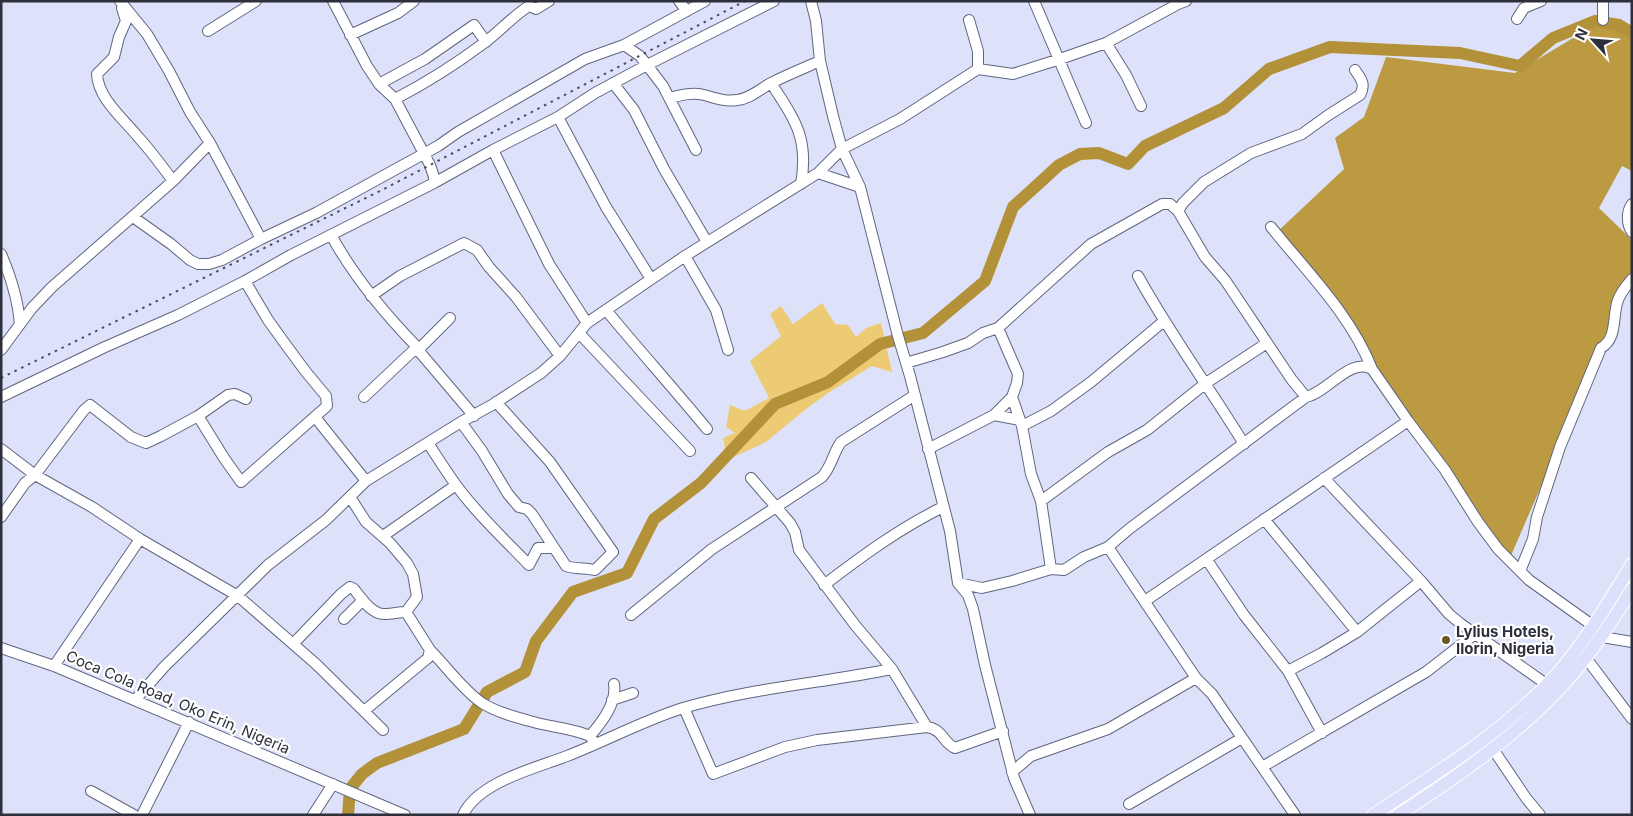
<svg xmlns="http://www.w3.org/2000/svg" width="1633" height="816" font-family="Inter,sans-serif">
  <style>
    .green { fill: #edcb75 }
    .forest { fill: #bb9a42 }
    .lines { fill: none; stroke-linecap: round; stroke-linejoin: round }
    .river { stroke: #b29139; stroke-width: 12 }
    .minor-casing { stroke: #60657f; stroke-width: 12 }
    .major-casing { stroke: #fff; stroke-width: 14 }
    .minor { stroke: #fff; stroke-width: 10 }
    .major { stroke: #dce0fa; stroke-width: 12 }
    .rail { stroke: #4b4d5b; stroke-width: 2; stroke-dasharray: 2.5 5; stroke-linecap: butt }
    .poi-dot { fill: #6b5826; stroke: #fff; stroke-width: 2 }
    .labels { text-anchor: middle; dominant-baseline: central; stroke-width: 4.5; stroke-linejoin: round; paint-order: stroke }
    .poi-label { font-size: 15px; font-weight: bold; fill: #2d2f3a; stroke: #fff; text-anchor: start }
    .street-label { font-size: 15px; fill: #2d2f3a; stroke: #fff }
  </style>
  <rect width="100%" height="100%" fill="#dde2fa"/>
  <!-- green -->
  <path class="green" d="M822,303L835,324L848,325L856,337L866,328L881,323L892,372L872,366L828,393L806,409L766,442L727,460L723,438L735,433L726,427L730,405L745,411L769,398L750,361L781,336L770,314L781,306L793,324Z"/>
  <!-- forest -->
  <path class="forest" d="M1603,20L1632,37V171L1622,166L1599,208L1632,240V277L1509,560L1372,369L1327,287L1276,233L1344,169L1335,138L1364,117L1386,57L1515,73Z"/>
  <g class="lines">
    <!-- river -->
    <path class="river" d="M348,815L350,789L362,774L377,763L464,729L487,692L525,672L536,641L573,592L627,573L654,519L701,483L775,404L828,382L880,344L923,333L985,281L1013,207L1059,165L1080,154L1099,153L1128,164L1145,146L1224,108L1269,69L1330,47L1460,53L1520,66L1553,38L1595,21L1619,25L1632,33"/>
    <defs>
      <path id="minor" d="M120,1L147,34L169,71L190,112L210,143L261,239L316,213L438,146L458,132L585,59L624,45L705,1
        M679,1L687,11
        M811,1L816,21L820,61L833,116L842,149L860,187L898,336L910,376L950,531L958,583L968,595L973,609L985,665L1014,778L1030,815
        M1034,1L1086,123
        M122,8L126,21L119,37L114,57L97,74C98,99 124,119 139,138C151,151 162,166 173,181
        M1517,19L1524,8L1541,1
        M969,20L978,51V69
        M1603,20V1
        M208,31L256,1
        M350,35L398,13L414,1
        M1106,43L1126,75L1141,106
        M624,45L640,56L663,86L696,150
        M613,83L634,110L664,169L707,242
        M771,83C795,120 809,138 801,184
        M379,84L425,59L474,25L486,42
        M669,98C681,95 692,92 704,95C715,98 725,102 737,100C750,99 760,89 771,83C787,75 804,68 820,61
        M395,99C426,83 456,64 484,43C500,31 513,16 529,6L536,9L549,1
        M558,117L606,207L651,279
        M493,150L549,264L587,323
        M818,173L860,187
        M434,183L493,150L558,117L595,93L647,65L774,1
        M1632,204C1626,212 1627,225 1632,232
        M1178,211L1183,203L1204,182L1251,153L1302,134L1327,116L1360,95C1366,84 1361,79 1355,70
        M133,217L171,244L190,260L198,264H209L222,260L261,239
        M1271,227C1307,272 1351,315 1372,369
        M331,235C354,277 384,313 417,347L418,350L474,416
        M1,254C11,277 18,299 20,324
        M685,256L716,310L728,350
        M1138,276C1170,334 1209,387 1244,444
        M371,296L400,276L464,243L477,250L489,267L516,297L560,356
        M606,310C639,350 674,389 707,429
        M998,328L1018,374L1017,383L1012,397L1022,426L1031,474L1041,501L1051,569
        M579,333L690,451
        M1,350L32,308L52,287L173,181L210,143
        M418,350L450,318
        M906,363L943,352L968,343L983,333L998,328L1091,244L1162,204H1170L1178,211L1205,257L1225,280L1292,380L1306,397
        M1,397L105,347L178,315L245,281L291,255L434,183V177L430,165L395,99L379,84L367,66L333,1
        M364,397L417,347
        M994,415L1012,397
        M198,416L228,395L235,394L246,399
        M315,417L366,481
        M461,422L482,451L508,494L519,507L527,509L532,514L566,566C574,569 586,568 595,570L613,552L550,462L496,402
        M1022,426L1051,411L1091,382L1164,321
        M428,443C437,457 446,471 456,485C477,514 504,539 529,565L538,548H554
        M1,449L35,475L92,507L140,539L238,596L316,664L383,730
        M928,449L994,415L1020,420
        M751,478L790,523L795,532L799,550L855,625L892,669L927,727
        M1324,478L1421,581L1449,614L1461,624L1546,684
        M350,497L366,522L390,543L407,563L413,574L417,597L406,612L430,650L428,658L364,711
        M1041,501L1108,452L1147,430L1206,383L1267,343
        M1,517L25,483L35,475L84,410L90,405L131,437L146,443L161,436L198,416L224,458L241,482L327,406L326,396L306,372L286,345L268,320L245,281
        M1264,519L1357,632
        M383,536L456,485
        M1108,547L1196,678L1212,694L1295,815
        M1207,560L1244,615L1288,671L1322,733
        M1520,571L1533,539L1537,517L1560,447L1601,348C1618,338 1612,316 1618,300C1621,292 1627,285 1632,279
        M958,583L982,588L1012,581L1051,569L1064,570L1084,557L1108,547L1129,529L1306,397C1328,392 1350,357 1372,369L1408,421L1445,470L1478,522L1498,549L1529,580L1592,625
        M824,585C862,556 900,528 943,507
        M1145,601L1408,421
        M631,615L712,549L822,477C832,466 833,453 841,442L915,395
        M344,619L363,600
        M1597,633L1602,637L1632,642
        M293,644L341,594L350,587L354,589C361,598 372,615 385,614C392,614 399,612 406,612
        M1,648L54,666L405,815
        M430,650C447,667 462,689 482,703C498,713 519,718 537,723C553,727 575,729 590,736
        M1586,658L1632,719
        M54,666L140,539
        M1288,671L1322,653L1357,632L1421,581
        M135,700L164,667L268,565L326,520L366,481L461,422L492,405L541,373L560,356L587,323L685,256L818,173L842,149L900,119L978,69L1013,74L1060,59L1106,43L1178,4L1186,1
        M612,700L633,693
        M684,708L713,774L785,747L817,740L927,727C944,730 942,742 955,748L1003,731
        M593,741L590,736C602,722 617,703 614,684
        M1493,749L1526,798L1540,815
        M1262,767L1426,672L1475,634
        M1012,772L1031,756L1108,729L1196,678
        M91,791L134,815
        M1129,804L1242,738
        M142,815L189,722
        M313,815L333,784
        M463,815C478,782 536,768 567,756C606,741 642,721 683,708C751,688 822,683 892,669"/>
      <path id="major" d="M1373,815C1437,773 1505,731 1557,674C1586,641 1609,601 1632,564
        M1398,815C1457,777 1515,737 1563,685C1590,656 1612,622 1632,589"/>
    </defs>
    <!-- minor casing -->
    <use href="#minor" class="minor-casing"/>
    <!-- major casing -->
    <use href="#major" class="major-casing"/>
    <!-- minor -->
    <use href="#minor" class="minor"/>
    <!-- major -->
    <use href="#major" class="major"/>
    <!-- rail -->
    <path class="rail" d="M1,378L382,190L745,1"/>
  </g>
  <!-- markers -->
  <circle class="poi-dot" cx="1446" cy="640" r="5"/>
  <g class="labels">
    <!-- poi labels -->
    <g class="poi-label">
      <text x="1456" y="631">Lylius Hotels,<tspan x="1456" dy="17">Ilorin, Nigeria</tspan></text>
    </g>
    <!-- street labels -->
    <g class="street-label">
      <text transform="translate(178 702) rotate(23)">Coca Cola Road, Oko Erin, Nigeria</text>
    </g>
  </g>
  <!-- border -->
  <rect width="1633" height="816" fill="none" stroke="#2d2f3a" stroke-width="5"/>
  <!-- north arrow -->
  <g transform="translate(1593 40) rotate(296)" stroke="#ffffff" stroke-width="4" paint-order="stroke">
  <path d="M0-4L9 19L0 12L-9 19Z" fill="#2d2f3a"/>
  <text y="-8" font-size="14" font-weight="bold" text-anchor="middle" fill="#2d2f3a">N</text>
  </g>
</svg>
